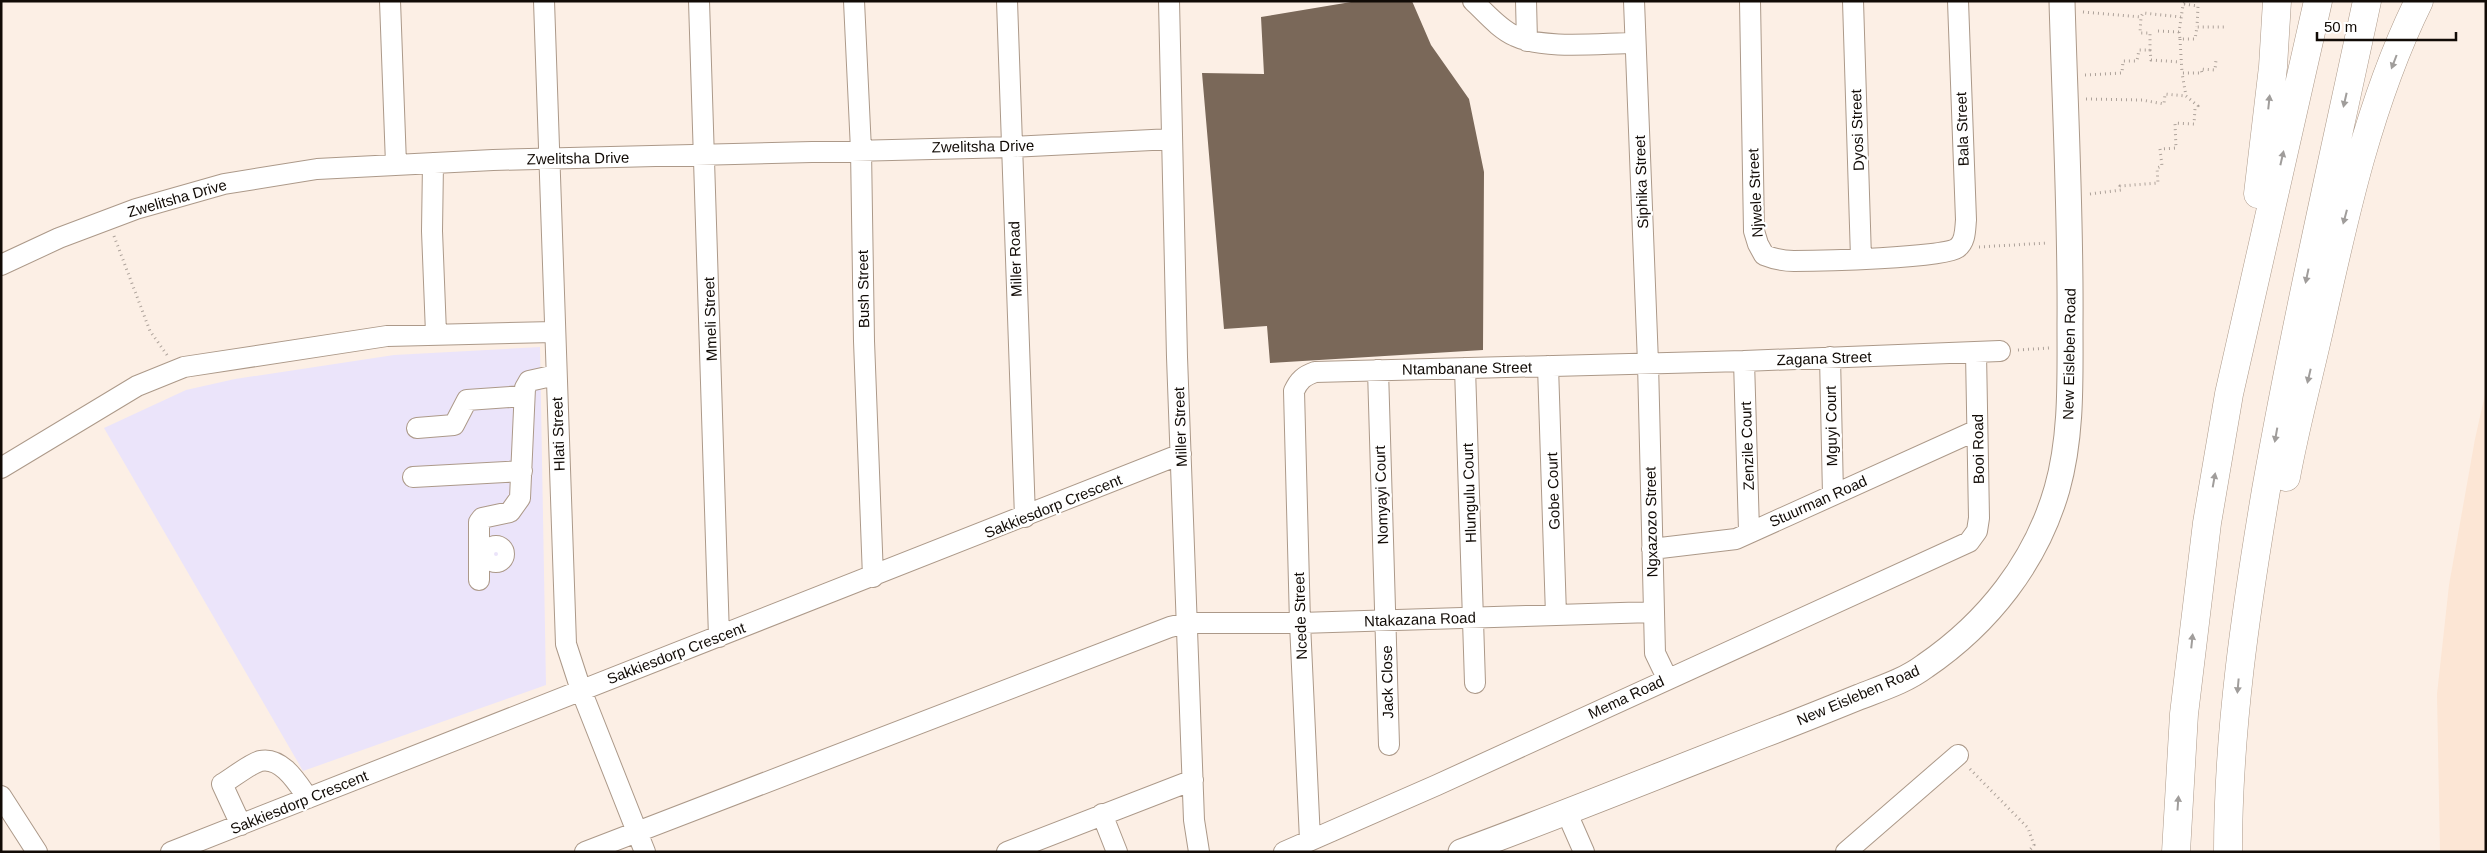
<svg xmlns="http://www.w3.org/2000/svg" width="2487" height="853" font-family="Arial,sans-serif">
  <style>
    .built { fill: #fce6d5 }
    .education { fill: #ebe4fa }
    .building { fill: #7a6859 }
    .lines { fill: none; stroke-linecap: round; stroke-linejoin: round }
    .minor-casing { stroke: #ac9989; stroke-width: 22 }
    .major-casing { stroke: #ac9989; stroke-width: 27 }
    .highway-casing { stroke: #ac9989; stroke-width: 29 }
    .path { stroke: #ada29a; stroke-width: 3; stroke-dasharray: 1 4; stroke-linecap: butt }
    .minor { stroke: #fff; stroke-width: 20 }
    .major { stroke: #fff; stroke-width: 25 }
    .highway { stroke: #fff; stroke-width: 28 }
    .oneway { fill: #a09d9b }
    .labels { text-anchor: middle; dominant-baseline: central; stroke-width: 4.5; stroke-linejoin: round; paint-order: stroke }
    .street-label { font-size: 15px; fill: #110b06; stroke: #fff }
  </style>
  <rect width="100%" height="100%" fill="#fcefe5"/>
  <!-- built -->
  <path class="built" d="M2486,390V852H2440L2437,694L2449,585L2475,439Z"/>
  <!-- education -->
  <path class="education" d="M540,347L546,685L303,771L104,428L186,390L235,379L394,355Z"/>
  <!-- building -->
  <path class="building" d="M1357,1H1412L1431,45L1469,99L1484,172L1483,350L1270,363L1267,326L1224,329L1202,73L1264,74L1261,17Z"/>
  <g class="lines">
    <defs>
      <path id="minor" d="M390,1L396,164
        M544,1L566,644L581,690L645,852
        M699,1L719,637
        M854,1L861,150L864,341L873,577
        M1007,1L1025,517
        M1169,1L1177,357L1194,820L1199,852
        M1473,1C1486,13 1499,29 1515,36C1544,50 1602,43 1635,43
        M1526,1L1527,41
        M1634,1L1648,363L1655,653L1667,678
        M1750,1L1754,231L1758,244L1764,255C1774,259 1784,261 1794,261C1819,261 1944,258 1957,248C1966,242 1965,229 1966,220L1958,1
        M1853,1L1861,258
        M433,163L432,231L436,333
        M1,265L59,238L136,209L224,184L317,169L493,160L1012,147L1172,139
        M1830,357L1833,495
        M1744,361L1749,531
        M1548,366L1556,615
        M1465,368L1475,683
        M1378,370L1389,745
        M417,428L454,425L467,400L524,396
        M1,468L137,386L184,367L387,336L554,332
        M413,477L522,471
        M488 554a8 8 0 1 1 16 0a8 8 0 1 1-16 0Z
        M1652,549L1736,539L1977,430
        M479,580V522L482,518L510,512L520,498L525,388L529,381L556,375
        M1,796L37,852
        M1566,811L1584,852
        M1102,814L1117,852
        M241,825L222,784C234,777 248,765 260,761C282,756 298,784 308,798
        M1310,840L1300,623L1294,391C1299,380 1304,376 1315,372L1744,361L2000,351
        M171,852L1181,454
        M585,852L1170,627L1187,623H1300L1653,612
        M1007,852L1193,780
        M1284,852L1437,785L1969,542L1977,531L1979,518L1976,353
        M1846,852L1958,755"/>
      <path id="major" d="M1461,852C1562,815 1662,774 1763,735C1795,723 1827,710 1859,697C1882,688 1905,681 1925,666C1988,623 2036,562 2057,489C2072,436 2070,379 2070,325C2071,217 2065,109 2062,1"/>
      <path id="highway" d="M2258,194L2273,67L2277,1
        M2286,477C2295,427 2309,376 2320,326C2344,217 2369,102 2419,1
        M2176,852L2184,714L2207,523L2229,394L2318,1
        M2228,852C2228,730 2246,609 2266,490C2295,326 2332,164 2367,1"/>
    </defs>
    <!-- minor casing -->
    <use href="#minor" class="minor-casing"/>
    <!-- major casing -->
    <use href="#major" class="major-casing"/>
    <!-- highway casing -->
    <use href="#highway" class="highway-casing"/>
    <!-- path -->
    <path class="path" d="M2184,4L2198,6L2197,27
      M2083,12L2141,17L2143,13L2181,17
      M2158,31L2179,32L2183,5L2186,1
      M2179,32L2180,39H2195L2197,27H2227
      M2180,39L2182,73H2202L2201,69L2215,70L2216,60
      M2150,50L2151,60L2181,62
      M2085,75L2122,73L2123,61H2137L2139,50H2150V33H2140L2141,17
      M2086,99L2142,100L2164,104L2165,94L2186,96
      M2090,194L2121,190L2120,186L2158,183L2157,168L2162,166L2160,149L2176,148L2175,123L2194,124L2195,109L2198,106L2186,96L2182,73
      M114,236L150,331L167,355
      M1979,247L2047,243
      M2018,350L2049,348
      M1970,769L2028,828L2034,845L2028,852"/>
    <!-- minor -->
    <use href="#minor" class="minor"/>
    <!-- major -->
    <use href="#major" class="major"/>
    <!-- highway -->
    <use href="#highway" class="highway"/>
  </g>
  <!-- one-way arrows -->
  <defs><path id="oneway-solid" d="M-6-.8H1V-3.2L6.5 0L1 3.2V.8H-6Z" transform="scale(1.25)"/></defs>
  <g class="oneway">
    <use href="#oneway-solid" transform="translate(2394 62) rotate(111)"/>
    <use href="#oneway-solid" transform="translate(2345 100) rotate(103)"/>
    <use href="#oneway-solid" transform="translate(2269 102) rotate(-84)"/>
    <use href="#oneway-solid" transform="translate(2282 158) rotate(-77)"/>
    <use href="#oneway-solid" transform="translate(2345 217) rotate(105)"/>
    <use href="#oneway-solid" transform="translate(2307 276) rotate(102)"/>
    <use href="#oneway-solid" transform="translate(2309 376) rotate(103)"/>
    <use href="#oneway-solid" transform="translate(2276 435) rotate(100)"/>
    <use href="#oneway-solid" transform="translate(2214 480) rotate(-80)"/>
    <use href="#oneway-solid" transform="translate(2192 641) rotate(-84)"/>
    <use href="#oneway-solid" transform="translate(2238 686) rotate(95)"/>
    <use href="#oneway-solid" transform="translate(2178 803) rotate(-86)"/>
  </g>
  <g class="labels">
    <!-- street labels -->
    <g class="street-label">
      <text transform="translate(1962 129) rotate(-92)">Bala Street</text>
      <text transform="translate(1857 130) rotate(-92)">Dyosi Street</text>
      <text transform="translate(983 146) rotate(-1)">Zwelitsha Drive</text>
      <text transform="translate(578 158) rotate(-1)">Zwelitsha Drive</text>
      <text transform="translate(1641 182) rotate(-92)">Siphika Street</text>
      <text transform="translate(1755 193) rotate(-93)">Njwele Street</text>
      <text transform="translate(177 198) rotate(-16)">Zwelitsha Drive</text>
      <text transform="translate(1015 259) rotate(-92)">Miller Road</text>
      <text transform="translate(863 289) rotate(-91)">Bush Street</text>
      <text transform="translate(710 319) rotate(-92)">Mmeli Street</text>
      <text transform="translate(2069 354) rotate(-89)">New Eisleben Road</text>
      <text transform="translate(1824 358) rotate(-2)">Zagana Street</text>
      <text transform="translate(1467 368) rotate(-1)">Ntambanane Street</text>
      <text transform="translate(1831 426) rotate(-91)">Mguyi Court</text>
      <text transform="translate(1180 427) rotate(-92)">Miller Street</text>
      <text transform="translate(558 434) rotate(-92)">Hlati Street</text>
      <text transform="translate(1747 446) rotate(-92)">Zenzile Court</text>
      <text transform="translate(1978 449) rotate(-91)">Booi Road</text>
      <text transform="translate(1553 491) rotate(-92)">Gobe Court</text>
      <text transform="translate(1469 493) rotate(-92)">Hlungulu Court</text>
      <text transform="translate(1381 495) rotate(-92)">Nomyayi Court</text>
      <text transform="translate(1818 501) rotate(-24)">Stuurman Road</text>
      <text transform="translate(1053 506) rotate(-22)">Sakkiesdorp Crescent</text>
      <text transform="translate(1651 522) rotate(-91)">Ngxazozo Street</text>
      <text transform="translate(1300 616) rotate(-92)">Ncede Street</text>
      <text transform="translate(1420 619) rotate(-2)">Ntakazana Road</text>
      <text transform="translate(676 653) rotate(-21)">Sakkiesdorp Crescent</text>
      <text transform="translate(1387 682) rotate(-91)">Jack Close</text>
      <text transform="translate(1858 695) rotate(-23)">New Eisleben Road</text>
      <text transform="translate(1626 697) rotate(-25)">Mema Road</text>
      <text transform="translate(299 802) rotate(-22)">Sakkiesdorp Crescent</text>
    </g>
  </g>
  <!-- border -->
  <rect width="2487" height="853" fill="none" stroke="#110b06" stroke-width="5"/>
  <!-- scale -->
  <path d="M2317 32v8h139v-8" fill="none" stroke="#110b06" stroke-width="2.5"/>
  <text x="2324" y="32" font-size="15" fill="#110b06" stroke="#ffffff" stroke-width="4" paint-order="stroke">50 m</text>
</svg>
